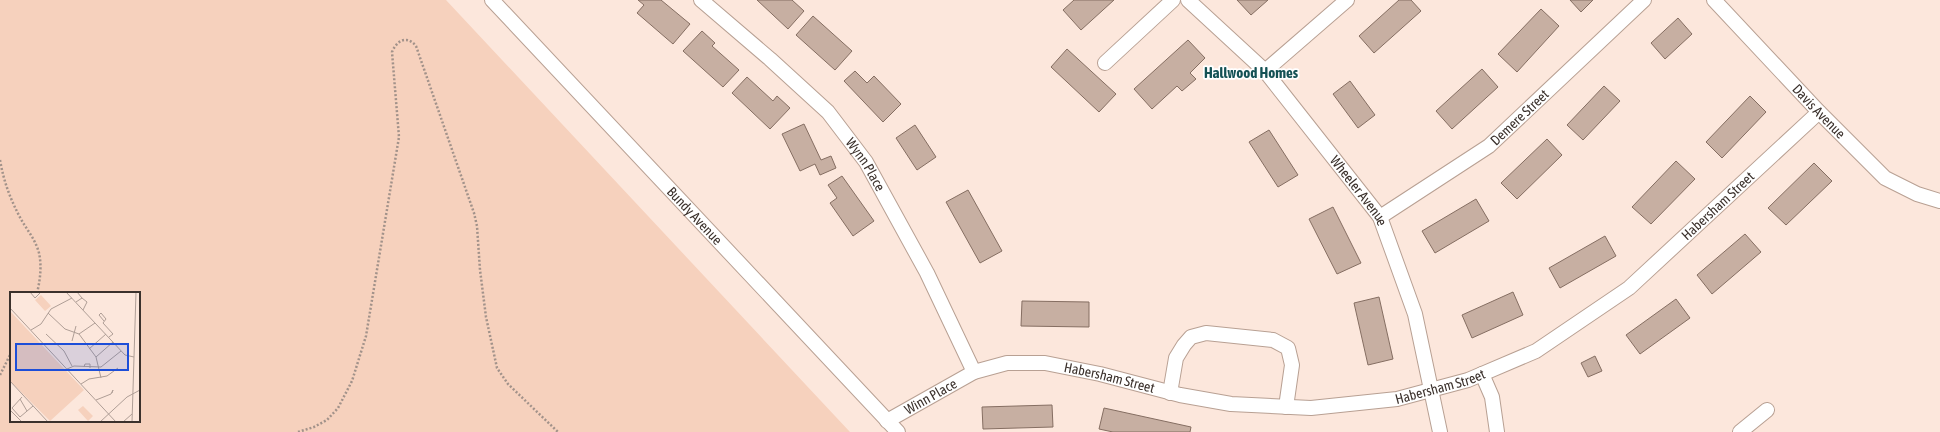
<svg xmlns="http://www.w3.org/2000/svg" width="1940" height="432" font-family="'Asap Condensed',sans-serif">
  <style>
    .green { fill: #f6d1bd; fill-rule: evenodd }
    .building { fill: #c7afa2; stroke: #856e62 }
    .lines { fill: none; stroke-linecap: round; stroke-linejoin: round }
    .minor-casing { stroke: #b8a093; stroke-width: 16 }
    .path { stroke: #a2928a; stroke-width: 2.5; stroke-dasharray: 2 2; stroke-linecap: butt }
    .minor { stroke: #fff; stroke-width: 14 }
    .labels { text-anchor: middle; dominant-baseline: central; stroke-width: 3.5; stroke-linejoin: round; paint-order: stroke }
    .street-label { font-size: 14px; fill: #3b312c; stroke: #fff }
    .neighbourhood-label { font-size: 15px; font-weight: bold; fill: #145154; stroke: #fff }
    .inset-road { fill: none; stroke: #af9e96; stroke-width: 1 }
    .view { fill: #1d4ed8; fill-opacity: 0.15; stroke: #1d4ed8; stroke-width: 2 }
    .inset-edge { fill: none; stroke: #3b312c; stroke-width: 2 }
  </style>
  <rect width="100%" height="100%" fill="#fce7dc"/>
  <!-- green -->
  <path class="green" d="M0,0H446L850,432H0ZM11,293H139V421H11Z"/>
  <!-- building -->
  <path class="building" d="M638,0H661L690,24L673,44L637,13L644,5Z
    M757,0H792L804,11L788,29Z
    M1074,0H1114L1081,30L1063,10Z
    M1237,0H1268L1251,15Z
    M1399,0H1411L1421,11L1374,53L1359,36Z
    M1570,0H1593L1581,12Z
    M1541,9L1559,26L1517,72L1498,54Z
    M813,16L852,51L835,70L796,35Z
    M1678,18L1692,34L1665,59L1651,43Z
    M702,31L715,43L712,46L739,70L723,87L683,51Z
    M1188,40L1205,58L1190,73L1196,79L1182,91L1177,86L1152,109L1134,89Z
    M1067,49L1116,94L1099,112L1051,67Z
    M1482,69L1498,87L1452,129L1436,111Z
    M855,71L867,83L874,76L901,104L883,122L844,81Z
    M747,77L773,101L777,96L790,108L770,129L732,93Z
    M1350,81L1375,115L1358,128L1333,94Z
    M1604,86L1620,101L1583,140L1567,125Z
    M1750,96L1766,112L1722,158L1706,142Z
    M804,124L821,160L831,156L836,168L820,175L815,164L800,171L782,134Z
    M915,125L936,157L917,170L896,138Z
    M1269,130L1298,175L1278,187L1249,142Z
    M1547,139L1562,155L1517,199L1501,183Z
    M1676,161L1695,179L1651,224L1632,207Z
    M1814,163L1832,181L1786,225L1768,208Z
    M842,176L874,221L853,236L830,203L837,198L828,185Z
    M968,190L1002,251L980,263L946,202Z
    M1476,199L1489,221L1435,253L1422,231Z
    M1333,207L1361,263L1337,274L1309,219Z
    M1745,234L1761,252L1712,294L1697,275Z
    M1605,236L1616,256L1560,288L1549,268Z
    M1513,292L1523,315L1472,338L1462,315Z
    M1379,297L1393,359L1368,365L1354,303Z
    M1676,299L1690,318L1640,354L1626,335Z
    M1022,301L1089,302V327L1021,326Z
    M1595,356L1602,371L1588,377L1581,363Z
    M1052,405L1053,427L983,429L982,407Z
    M1104,408L1191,427L1190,432H1113L1099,429Z"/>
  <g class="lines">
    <defs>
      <g id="minor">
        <path id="s1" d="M492,0L898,432"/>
        <path id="s2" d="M701,0L770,59L828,112L866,162L927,273L974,372"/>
        <path id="s3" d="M1188,0L1265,71L1380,217L1415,314L1440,432"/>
        <path id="s4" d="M1714,0L1819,112L1885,178L1917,194L1940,201"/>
        <path d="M1105,63L1173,0"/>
        <path d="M1265,71L1347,0"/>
        <path id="s5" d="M1380,217L1489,146L1644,0"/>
        <path d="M1482,374L1492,397L1497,432"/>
        <path d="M1170,393L1176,358L1184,345L1191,337L1206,333L1273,340L1288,348L1292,365L1286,407"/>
        <path id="s6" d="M887,421L974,372L1007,363H1045L1100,374L1180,395L1231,404L1311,408L1397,399L1468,380L1536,351L1629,288L1819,112"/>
        <path d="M1740,432L1767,410"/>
      </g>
    </defs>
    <!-- minor casing -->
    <use href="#minor" class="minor-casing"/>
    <!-- path -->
    <path class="path" d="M0,160C4,183 11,201 22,221C28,231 36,241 39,253C42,266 40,281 37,293
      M0,375L11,353
      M298,432L314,427L327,420L338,408L352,381L366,336L399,137L392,52C397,40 407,35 416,46L474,213L477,226L480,270L486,317L497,368L508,384L558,432"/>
    <!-- minor -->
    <use href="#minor" class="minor"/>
  </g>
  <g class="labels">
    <!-- street labels -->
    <g class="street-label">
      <text stroke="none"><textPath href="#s4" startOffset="153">Davis Avenue</textPath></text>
      <text stroke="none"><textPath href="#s5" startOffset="172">Demere Street</textPath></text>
      <text stroke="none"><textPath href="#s2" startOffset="234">Wynn Place</textPath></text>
      <text stroke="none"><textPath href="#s3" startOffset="257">Wheeler Avenue</textPath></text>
      <text stroke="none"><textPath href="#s6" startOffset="910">Habersham Street</textPath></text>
      <text stroke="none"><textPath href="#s1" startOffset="296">Bundy Avenue</textPath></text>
      <text stroke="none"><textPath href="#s6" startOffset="238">Habersham Street</textPath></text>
      <text stroke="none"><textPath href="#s6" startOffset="574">Habersham Street</textPath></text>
      <text stroke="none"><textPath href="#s6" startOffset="50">Winn Place</textPath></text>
    </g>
    <!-- neighbourhood labels -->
    <g class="neighbourhood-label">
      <text x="1251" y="72">Hallwood Homes</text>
    </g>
  </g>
  <!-- overview -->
  <g transform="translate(10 292)">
    <rect width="130" height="130" fill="#fce7dc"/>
    <path d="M31,3L41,14L35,19L25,8ZM0,19L74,98L40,129L0,89ZM73,114L83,124L78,129L68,118Z" fill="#f6d1bd"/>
    <path class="inset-road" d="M20,0L25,6L31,0M56,0L115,63L124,65M72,6L77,10L73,18M66,10L72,6L67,0M0,16L106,130M38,21L55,37L69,42L85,31M94,29L89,23L91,21L96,27L93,31L103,42L99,45M21,38L31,32L41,17L62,6M36,42L54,59L62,74M69,42L86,65L91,86M62,49L66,34M79,57L96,42M86,65L103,50M74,75L75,72H80V76M57,77L64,74L91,75L111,59M0,89L38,130M71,92L79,87L97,84L108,76M12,105L2,116L10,125L23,114M10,107L17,119M86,108L101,102L103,98L102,101M0,118L12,130M90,130L117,105L130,98M113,130L122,122M122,130L126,0"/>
    <path class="view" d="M6,52H118V78H6Z"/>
    <rect width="130" height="130" class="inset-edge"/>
  </g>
</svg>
